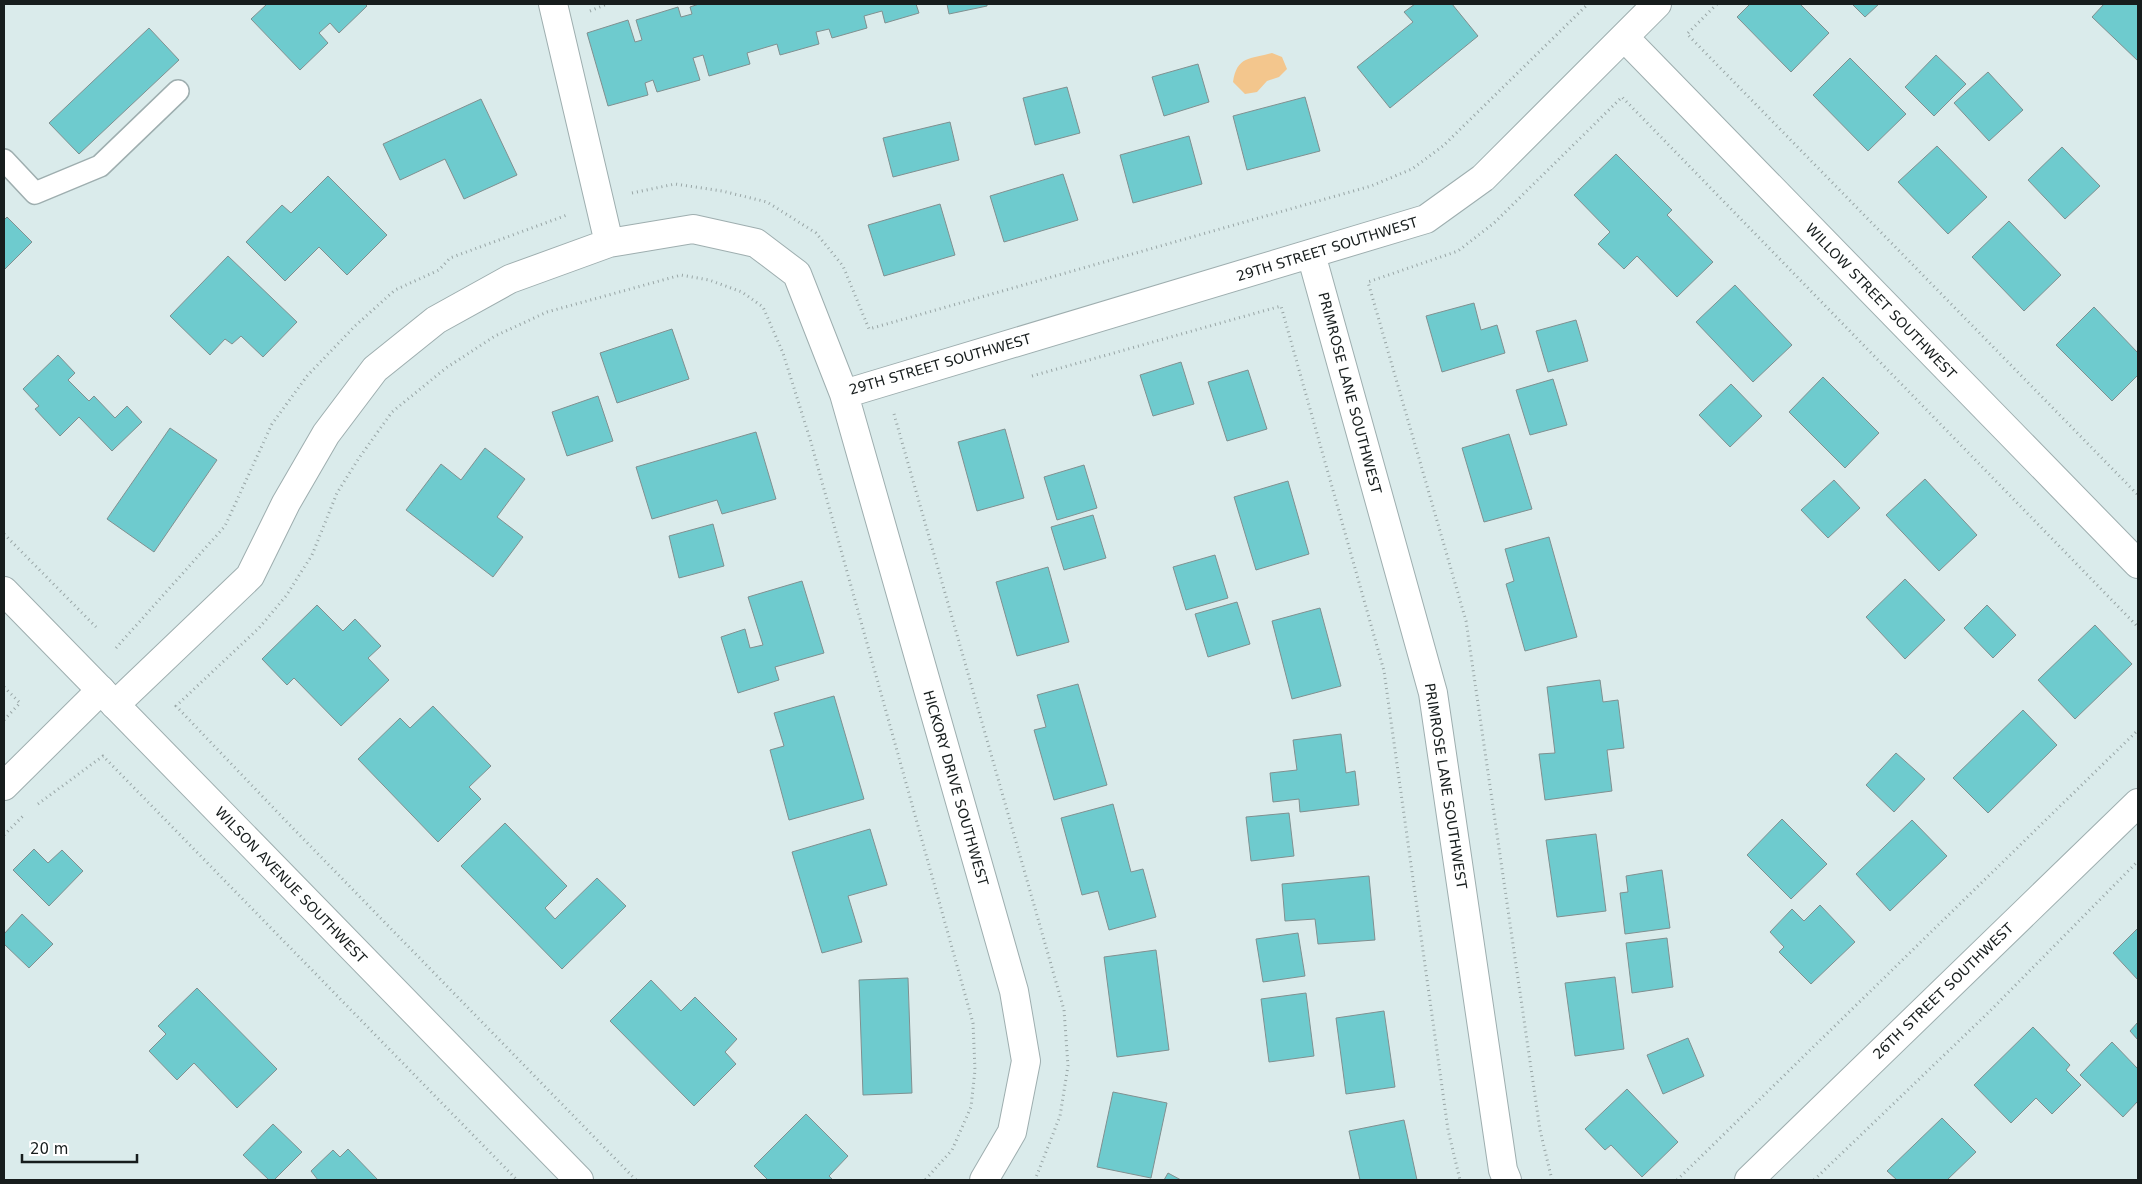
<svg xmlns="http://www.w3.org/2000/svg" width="2142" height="1184" font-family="'DejaVu Sans',sans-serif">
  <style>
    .water { fill: #f3c68d }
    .building { fill: #6ecbce; stroke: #809090 }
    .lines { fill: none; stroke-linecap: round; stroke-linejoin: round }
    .lane-casing { stroke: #9eaeaf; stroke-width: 24 }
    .street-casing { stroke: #9eaeaf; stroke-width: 30 }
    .secondary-casing { stroke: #9eaeaf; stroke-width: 30 }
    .path { stroke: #98a5a5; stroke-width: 3; stroke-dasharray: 1 4; stroke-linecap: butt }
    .lane { stroke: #fff; stroke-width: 21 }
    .street { stroke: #fff; stroke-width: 28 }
    .secondary { stroke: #fff; stroke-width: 28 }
    .labels { text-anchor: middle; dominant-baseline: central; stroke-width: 4.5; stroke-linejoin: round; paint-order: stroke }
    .street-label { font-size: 14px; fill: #171d1d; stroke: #fff }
  </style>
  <rect width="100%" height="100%" fill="#daebeb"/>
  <!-- water -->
  <path class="water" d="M1272,53L1282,57L1287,69L1279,77L1267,81L1257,92L1245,94L1233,82C1237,56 1250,59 1272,53Z"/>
  <!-- building -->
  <path class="building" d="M267,4H365L367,6L339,33L330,23L319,33L328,43L300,70L251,19Z
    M699,4H916L919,13L885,23L882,11L864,16L867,28L832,38L829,29L816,32L819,44L780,55L777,44L747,53L750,64L709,76L703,55L693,58L700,80L657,92L653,80L645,83L648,95L608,106L587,33L628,20L635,42L642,40L636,20L678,7L681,17L692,14L690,7Z
    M947,4H987V6L949,14Z
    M1415,4H1452L1478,36L1390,108L1357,67L1413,22L1404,12Z
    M1750,4H1800L1829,33L1791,72L1737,17Z
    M1852,4H1879L1865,17Z
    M2104,4H2138V61L2092,17Z
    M149,28L179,60L79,154L49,123Z
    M1936,55L1966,84L1934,116L1905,87Z
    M1850,58L1906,114L1868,151L1813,95Z
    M1198,64L1209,102L1164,116L1152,77Z
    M1988,72L2023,110L1989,141L1954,103Z
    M1067,87L1080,133L1035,145L1023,98Z
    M1305,97L1320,151L1247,170L1233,116Z
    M481,99L517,175L464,199L445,159L400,180L383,144Z
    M950,122L959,160L893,177L883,138Z
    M1189,136L1202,184L1133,203L1120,155Z
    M1937,146L1987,197L1948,234L1898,182Z
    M2062,147L2100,186L2065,219L2028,180Z
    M1616,154L1672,210L1667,215L1713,262L1677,297L1637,256L1624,269L1598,244L1610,232L1574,195Z
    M1063,174L1078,220L1004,242L990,196Z
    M328,176L387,235L347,275L319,247L285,281L246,242L282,205L291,213Z
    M940,204L955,255L884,276L868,225Z
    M7,217L32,242L4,270V220Z
    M2009,221L2061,275L2024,311L1972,257Z
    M228,256L297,322L263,357L241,336L232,344L225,339L210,355L170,316Z
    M1735,285L1792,345L1753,382L1696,322Z
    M1474,303L1481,330L1497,325L1505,353L1442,372L1426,316Z
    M2094,307L2138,353V375L2112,401L2056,345Z
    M1576,320L1588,361L1548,372L1536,331Z
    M672,329L689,379L617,403L600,353Z
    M58,355L75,373L68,380L89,401L94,396L115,418L127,406L142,422L112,451L79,417L60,436L35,409L39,406L23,389Z
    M1181,362L1194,404L1153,416L1140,375Z
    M1248,370L1267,429L1227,441L1208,382Z
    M1823,377L1879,433L1845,468L1789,412Z
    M1553,379L1567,425L1530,435L1516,390Z
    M1731,384L1762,416L1730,447L1699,415Z
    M598,396L613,441L567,456L552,412Z
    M170,428L217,460L154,552L107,519Z
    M1005,429L1024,498L977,511L958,442Z
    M756,432L776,499L722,514L717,500L652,519L636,467Z
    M1509,434L1532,509L1484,522L1462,448Z
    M485,448L525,479L497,517L523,537L493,577L406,510L441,464L461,480Z
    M1084,465L1097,508L1057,520L1044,477Z
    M1925,479L1977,535L1939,571L1886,515Z
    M1834,480L1860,508L1828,538L1801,510Z
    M1288,481L1309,554L1256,570L1234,497Z
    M1093,515L1106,558L1064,570L1051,527Z
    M713,524L724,566L679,578L669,536Z
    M1549,537L1577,637L1525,651L1506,584L1514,581L1505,549Z
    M1215,555L1228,598L1186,610L1173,567Z
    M1048,567L1069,642L1017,656L996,582Z
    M1905,579L1945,620L1905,659L1866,617Z
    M802,581L824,653L775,667L779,680L738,693L721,637L745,629L750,648L763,645L748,597Z
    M1237,602L1250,644L1208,657L1195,614Z
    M317,605L343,631L355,619L381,646L368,658L389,680L341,726L294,678L287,685L262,659Z
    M1987,605L2016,635L1993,658L1964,628Z
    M1320,608L1341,686L1292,699L1272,621Z
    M2095,625L2132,664L2075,719L2038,680Z
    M1600,680L1603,702L1618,700L1624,748L1607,750L1612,791L1545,800L1539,754L1555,753L1547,687Z
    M1078,684L1107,785L1054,800L1034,730L1046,727L1037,695Z
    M834,696L864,799L789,820L770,750L784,746L774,713Z
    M433,706L491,766L469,787L481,799L438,842L358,759L400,718L410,728Z
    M2023,710L2057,745L1988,813L1953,778Z
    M1341,734L1346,773L1355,771L1359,805L1300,812L1299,799L1273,802L1270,773L1297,770L1293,740Z
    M1896,753L1925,779L1894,812L1866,785Z
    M1113,804L1131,872L1143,869L1156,917L1109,930L1098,891L1082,895L1061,818Z
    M1289,813L1294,856L1251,861L1246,817Z
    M1782,819L1827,864L1791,899L1747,855Z
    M1912,820L1947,856L1890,911L1856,874Z
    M505,823L567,886L545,908L555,919L597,878L626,906L562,969L461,866Z
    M870,829L887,885L848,896L862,942L822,953L792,852Z
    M1596,834L1606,911L1557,917L1546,840Z
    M34,849L48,863L62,850L83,871L49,906L13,870Z
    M1662,870L1670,928L1625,934L1620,893L1628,892L1626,876Z
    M1369,876L1375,940L1318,944L1315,919L1285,921L1282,884Z
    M1820,905L1855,942L1811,984L1779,952L1784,947L1770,932L1792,909L1804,921Z
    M22,914L53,944L29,968L4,944V934Z
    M2138,928V980L2113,953Z
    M1298,933L1305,976L1263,982L1256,939Z
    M1667,938L1673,987L1632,993L1626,943Z
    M1156,950L1169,1050L1117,1057L1104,957Z
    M1615,977L1624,1049L1575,1056L1565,983Z
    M908,978L912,1093L863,1095L859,980Z
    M651,980L681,1011L695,997L737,1039L725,1052L736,1064L694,1106L610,1021Z
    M197,988L277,1069L237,1108L194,1063L177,1080L149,1051L166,1034L158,1026Z
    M1306,993L1314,1056L1269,1062L1261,999Z
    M1384,1011L1395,1087L1346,1094L1336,1018Z
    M2138,1022V1040L2130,1031Z
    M2033,1027L2070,1065L2066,1070L2081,1085L2052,1114L2036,1098L2011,1123L1974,1085Z
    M1688,1038L1704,1076L1663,1094L1647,1055Z
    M2112,1042L2138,1069V1101L2123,1117L2080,1075Z
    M1627,1089L1678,1142L1642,1177L1611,1145L1605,1150L1585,1129Z
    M1113,1092L1167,1103L1151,1178L1097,1167Z
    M806,1114L848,1156L829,1176L833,1180H768L754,1166Z
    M1942,1118L1976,1152L1947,1180H1897L1887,1171Z
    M1404,1120L1417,1180H1360L1349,1131Z
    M273,1124L302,1152L274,1180H269L243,1155Z
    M348,1149L378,1180H318L311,1171L333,1150L340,1157Z
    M1168,1173L1181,1180H1164Z"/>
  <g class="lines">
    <defs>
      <path id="lane" d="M4,160L35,193L100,166L178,91"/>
      <path id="street" d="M553,4L609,243
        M1624,37L2138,564
        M1311,254L1433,693L1503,1170L1507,1180
        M844,394L1014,991L1026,1061L1012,1132L984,1180
        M115,705L250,576L286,503L326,434L375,369L436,320L510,279L609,243L693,229L756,243L797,274L844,394L1426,219L1483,178L1657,4
        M4,786L101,690
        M1749,1180L2138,803"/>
      <path id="secondary" d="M4,591L579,1180"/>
    </defs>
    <!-- lane casing -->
    <use href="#lane" class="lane-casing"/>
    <!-- street casing -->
    <use href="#street" class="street-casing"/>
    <!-- secondary casing -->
    <use href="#secondary" class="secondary-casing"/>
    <!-- path -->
    <path class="path" d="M1717,4L1687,34L2138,495
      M590,11L607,4
      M632,193L675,184L722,191L767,202L816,233L843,266L869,329L1371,186L1412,169L1443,146L1588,4
      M1032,376L1281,306L1384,671L1448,1130L1460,1180
      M894,414L1064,1010L1068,1066L1060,1116L1035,1180
      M4,534L96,627
      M116,648L225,526L272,424L307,376L355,326L395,290L439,270L450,258L567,215
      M4,687L20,703L4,720
      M38,804L103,756L517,1180
      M4,835L23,816
      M636,1180L284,819L176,706L259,628L286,596L312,555L337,493L359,458L392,412L446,368L495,336L547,312L681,275L709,280L742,292L763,307L783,353L810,439L973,1023L975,1070L971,1107L952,1150L925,1180
      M1552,1180L1540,1130L1466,621L1368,282L1458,251L1494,223L1622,97L2138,627
      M1677,1180L2138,730
      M1814,1180L1990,1011L2138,861"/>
    <!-- lane -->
    <use href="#lane" class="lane"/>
    <!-- street -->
    <use href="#street" class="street"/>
    <!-- secondary -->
    <use href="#secondary" class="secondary"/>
  </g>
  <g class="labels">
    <!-- street labels -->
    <g class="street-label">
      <text transform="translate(1327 249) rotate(-17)">29TH STREET SOUTHWEST</text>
      <text transform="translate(1881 301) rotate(46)">WILLOW STREET SOUTHWEST</text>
      <text transform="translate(940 364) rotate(-16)">29TH STREET SOUTHWEST</text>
      <text transform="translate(1350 393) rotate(75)">PRIMROSE LANE SOUTHWEST</text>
      <text transform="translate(1446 786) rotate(81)">PRIMROSE LANE SOUTHWEST</text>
      <text transform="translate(956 788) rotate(74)">HICKORY DRIVE SOUTHWEST</text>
      <text transform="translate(291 885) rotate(46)">WILSON AVENUE SOUTHWEST</text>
      <text transform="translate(1943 991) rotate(-44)">26TH STREET SOUTHWEST</text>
    </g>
  </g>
  <!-- border -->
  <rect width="2142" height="1184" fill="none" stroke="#171d1d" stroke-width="10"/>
  <!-- scale -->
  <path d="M22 1154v8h115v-8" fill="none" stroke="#171d1d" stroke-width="2.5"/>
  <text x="30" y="1154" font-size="15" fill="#171d1d" stroke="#ffffff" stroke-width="4" paint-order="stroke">20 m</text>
</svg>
